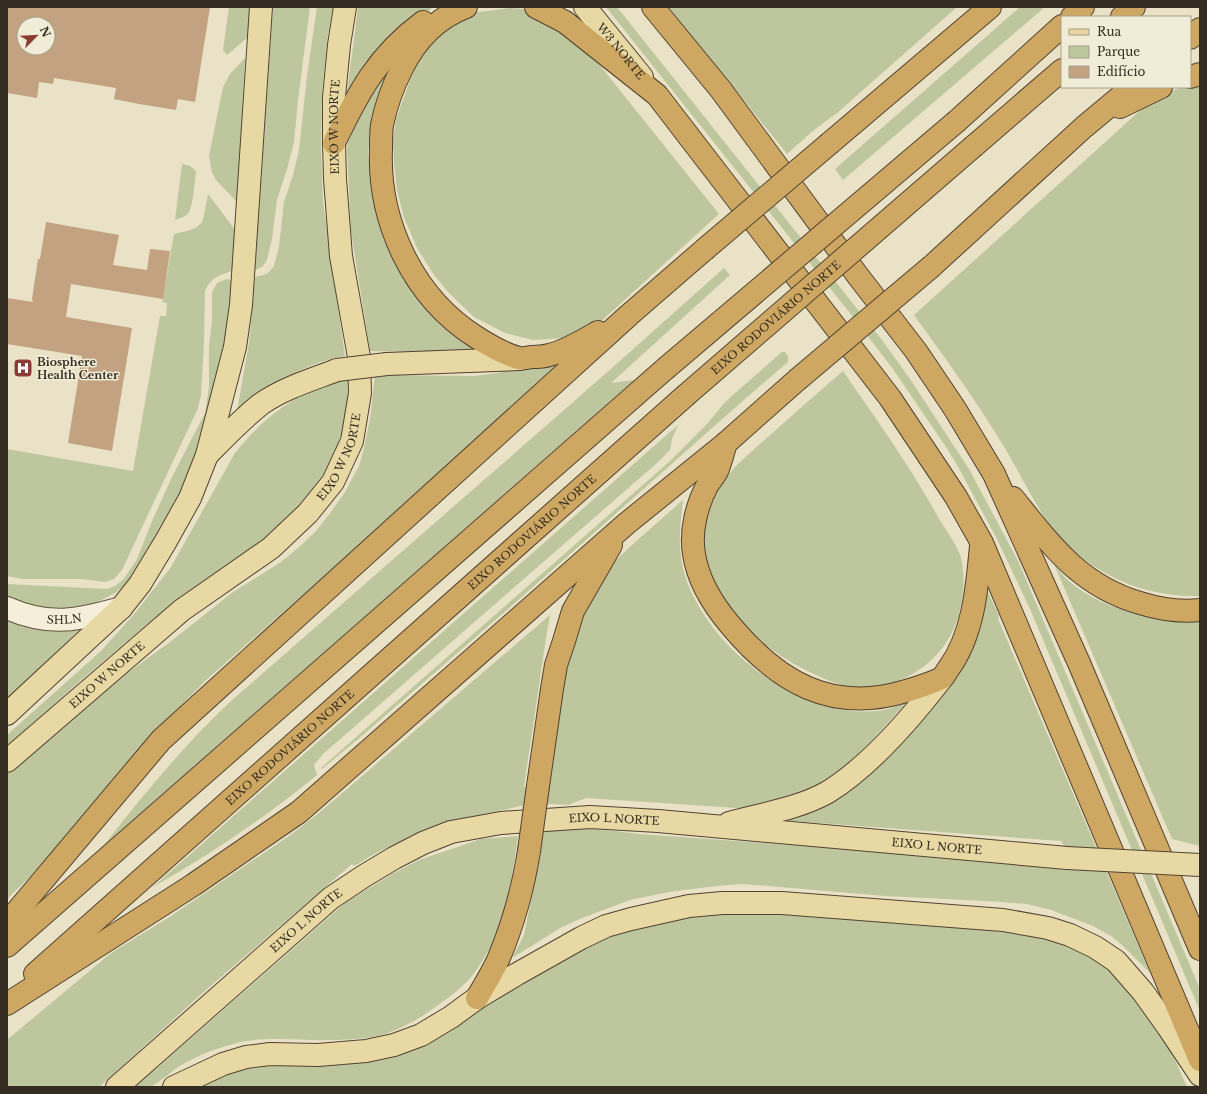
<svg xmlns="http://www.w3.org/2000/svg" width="1207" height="1094" font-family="'Libre Baskerville',serif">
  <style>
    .green { fill: #bdc69c }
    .building { fill: #c3a281; fill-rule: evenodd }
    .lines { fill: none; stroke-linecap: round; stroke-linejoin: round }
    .secondary-casing { stroke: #645641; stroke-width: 24 }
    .primary-casing { stroke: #514332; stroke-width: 24 }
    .highway-casing { stroke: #514332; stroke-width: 24 }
    .secondary { stroke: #f5efd9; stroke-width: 22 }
    .primary { stroke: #e8d8a3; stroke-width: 22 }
    .highway { stroke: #cea862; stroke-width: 22 }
    .primary-bridge-casing { stroke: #514332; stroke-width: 24; stroke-linecap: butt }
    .highway-bridge-casing { stroke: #514332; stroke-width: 24; stroke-linecap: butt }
    .primary-bridge { stroke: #e8d8a3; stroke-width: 22 }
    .highway-bridge { stroke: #cea862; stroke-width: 22 }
    .labels { text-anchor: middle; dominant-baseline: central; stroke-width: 3; stroke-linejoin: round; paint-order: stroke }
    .street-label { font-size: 11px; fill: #342c20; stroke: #f1ecd5 }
    .poi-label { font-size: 11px; font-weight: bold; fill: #342c20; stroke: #f1ecd5; text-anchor: start }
  </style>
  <rect width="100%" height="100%" fill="#e9e2c7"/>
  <!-- green -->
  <path class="green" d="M229,7H250L248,37L227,55L223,50Z
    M273,7H310L298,100L294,142L287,169L277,200L272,239L267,260L262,267L255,270Z
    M317,7H333L328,35L322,91L321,150L323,202L345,356C303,363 269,387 237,411L249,343L255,277L266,274L270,271L274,266L279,247L284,202L293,175L299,150L307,76Z
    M358,7H433L414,23L347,94Z
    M606,7H617L882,340L910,379L969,469L1019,563L1200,989V1011L1030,609L997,539L956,463L946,447L893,369L857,322Z
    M669,7H957L837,113L814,130L787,154Z
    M1020,7H1045L843,180L835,169Z
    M510,8L524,9L543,16L594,58L719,214L598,324L565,338L533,340L505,333L474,317L449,293L434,275L417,248L404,218L397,190L394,162L393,140L396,119L413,72L428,44L444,29L471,13Z
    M245,58L237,202L216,180L212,172L209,156L223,87L230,74Z
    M387,67L372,123L368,152L372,194L384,241L408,283L484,350L415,352L370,351L351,231L347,149L348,143L360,114Z
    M1200,82V596C1138,598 1080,569 1045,518C1028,492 1015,463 998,437C972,395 943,355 914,315L1144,107C1154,101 1164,94 1175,90C1184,86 1190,87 1200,82Z
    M182,164L190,166L196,171C195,181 193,205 189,212C186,217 180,218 175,220Z
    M208,194L233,227L236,235L232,271C219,275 210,278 205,291L204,342L201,395L198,408L122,570L114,579L105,582L81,579H22L7,576V449L133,471L160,316H166L167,303L162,302L174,234C185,231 197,231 203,220Z
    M724,268L730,275L611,383L634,380L104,845C144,794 184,745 231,701L612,368Z
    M227,279L230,280L232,283L230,323L195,463L172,512L145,560L126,584L115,593L91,605L60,610L24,605L7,597V584L107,589L115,586L123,580L137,559L153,519L171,479L205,413L209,387V346L212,321V292L217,283Z
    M782,352H785L788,356V362L746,398L524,595L364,734L322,769L321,768L669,462L708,423L725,402Z
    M576,356L383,524L205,681L153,734L53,851L32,875L7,899V774L43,742L126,674L170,642L233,592L281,562L298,548L315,532L331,512L345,492L359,466L364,448L370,419L375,375L475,376L498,373Z
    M843,371C876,419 910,466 938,517C945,529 955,542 960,555C967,576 963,608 954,628C936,670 888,695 843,685C833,683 823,678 814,674C761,650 700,599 703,536C703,530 702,524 704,518C715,479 748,455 777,429C799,409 821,390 843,371Z
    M348,378L347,412L336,453L321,484L284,528L215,574L147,624L81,680L7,746V735L101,651L135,613L171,567L235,453C266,414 299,391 348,378Z
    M678,425L672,439L670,450L657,463L323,754L314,765L317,775C266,817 211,854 153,887Z
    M683,500C680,527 677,550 685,576C708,648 800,719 877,711C888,710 898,706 908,701L851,763L810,794L759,807L737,808L586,798L568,805L552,804L521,806L453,821L415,835L378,852L354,866L352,864L207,989L99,1087H7V1040L111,953L171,916L289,836L319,813L550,615L546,638L524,787L549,785L566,654L578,619L612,564L634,543Z
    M1054,564C1059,570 1064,577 1070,582C1092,601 1128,614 1157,618C1171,620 1186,620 1200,620V846L1172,839Z
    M987,590L999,616L998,619L1150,973L1122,945L1111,936L1093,926L1051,910L1027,904L986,901L885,896L743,884L716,886L669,892L630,900L582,918L562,927L512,958L524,935L537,870L542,831C576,825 606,830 639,834L959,857L1077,864L1061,841L779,820L797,815L961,665L975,643L982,624Z
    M7,618L83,626L7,699Z
    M518,836C511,886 505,930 475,972C464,987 448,998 434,1008C415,1022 389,1036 365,1038C354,1039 343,1040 332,1040C300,1041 273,1036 241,1042C220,1047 199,1054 180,1066C174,1070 154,1086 150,1087C145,1088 138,1087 132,1087L156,1069L345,903L392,874L419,860L481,839Z
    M748,910L998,927L1072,943L1121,975L1168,1044L1187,1087H191L228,1071L273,1063L342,1065L372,1061L407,1051L509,989L593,941L658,920Z"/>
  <!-- building -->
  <path class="building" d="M7,7H210L195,102L178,99L176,110L139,104L114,99L116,88L54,78L53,84L39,82L37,98L7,93ZM24,24H48V48H24Z
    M46,222L119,235L113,265L147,270L150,249L170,251L163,299L71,284L66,317L132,328L112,451L68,443L82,356L7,344V298L33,302L32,299L38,259H40Z"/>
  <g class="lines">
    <defs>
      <g id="secondary">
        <path id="s1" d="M7,608C50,627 78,620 121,608"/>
      </g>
      <g id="primary">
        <path id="s2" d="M585,7L642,77"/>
        <path d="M387,364L520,359"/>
        <path d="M207,455C225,437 242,419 261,404C284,388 311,380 337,370"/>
        <path d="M7,714L121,608L140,584L166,541L190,498L207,455L235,347L241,305L261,7"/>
        <path id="s3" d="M7,761L182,610L271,548L308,513L333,482L352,441L360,393L359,357L341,256L335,179L334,143V97L339,45L345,7"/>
        <path d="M729,823C761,814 798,809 828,792C870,766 912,717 942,678"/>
        <path id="s4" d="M117,1087L331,898L364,876L394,858L423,843L451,832L501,823L590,817L658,821L1067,858"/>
        <path d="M174,1087L223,1064L246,1057L270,1054L318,1055L366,1051L394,1045L421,1035L451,1017L477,998L517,974L581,938L606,926L631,919L689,906L722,903H782L1003,920L1048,928L1070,935L1095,947L1116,961L1143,992L1168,1027L1200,1075"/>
      </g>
      <g id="highway">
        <path d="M466,7C437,18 416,40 402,68C393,86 386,105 382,125C381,132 381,141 381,149C378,222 413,297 476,337C487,344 506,355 519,358C523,359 527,358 531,357C537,357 543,357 549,355C564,352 584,340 598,332"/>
        <path d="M536,7L565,22L657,95L890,398L956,497L982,543L1200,1060"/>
        <path d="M653,7L721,90L858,276L916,351L955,409L994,474L1079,663L1200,949"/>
        <path d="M1072,17L1083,7"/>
        <path d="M1122,17L1134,7"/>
        <path d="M1190,38L1200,29"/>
        <path d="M1190,77L1200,74"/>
        <path d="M1120,107L1161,87"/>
        <path d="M957,121L1062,26"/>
        <path d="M334,143C358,93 377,56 423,22"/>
        <path d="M830,143L990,7"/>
        <path d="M974,146L1062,70"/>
        <path d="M932,266L1084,127L1132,87"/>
        <path d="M726,443C723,452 721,462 717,471C714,476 711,480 708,484C697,504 690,531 694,554C698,581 714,606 731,626C778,682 832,714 906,691C913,689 938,681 943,677C945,675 947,670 949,668C974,633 977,587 981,546"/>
        <path d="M1013,498C1051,545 1079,585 1140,603C1159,609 1180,612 1200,610"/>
        <path d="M538,786L552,689L556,665L564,641L573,611L611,545"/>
        <path d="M7,923L161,740L629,315L704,250"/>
        <path d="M7,946L665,369"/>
        <path id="s5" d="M35,974L685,396"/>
        <path d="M477,998C484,986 492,973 498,960C513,925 523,889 529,851"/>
        <path d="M7,1004L193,885L299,812L626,524L726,443L797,380"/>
      </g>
    </defs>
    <!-- secondary casing -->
    <use href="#secondary" class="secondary-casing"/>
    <!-- primary casing -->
    <use href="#primary" class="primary-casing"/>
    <!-- highway casing -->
    <use href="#highway" class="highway-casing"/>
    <!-- secondary -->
    <use href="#secondary" class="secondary"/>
    <!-- primary -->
    <use href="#primary" class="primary"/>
    <!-- highway -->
    <use href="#highway" class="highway"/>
    <defs>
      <path id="primary-bridge" d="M337,370L387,364
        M1067,858L1200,865"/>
      <g id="highway-bridge">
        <path d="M704,250L830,143"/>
        <path d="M665,369L957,121"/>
        <path d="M797,380L932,266"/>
        <path id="s6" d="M685,396L974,146"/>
        <path d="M529,851L538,786"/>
      </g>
    </defs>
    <!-- primary-bridge casing -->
    <use href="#primary-bridge" class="primary-bridge-casing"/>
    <!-- highway-bridge casing -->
    <use href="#highway-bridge" class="highway-bridge-casing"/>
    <!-- primary-bridge -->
    <use href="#primary-bridge" class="primary-bridge"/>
    <!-- highway-bridge -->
    <use href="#highway-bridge" class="highway-bridge"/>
  </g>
  <!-- icons -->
  <defs>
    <symbol id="hospital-square" viewBox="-11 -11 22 22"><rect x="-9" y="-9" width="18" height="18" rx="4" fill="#8a3c35" stroke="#f1ecd5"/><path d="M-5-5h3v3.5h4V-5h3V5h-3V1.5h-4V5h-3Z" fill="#fff"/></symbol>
  </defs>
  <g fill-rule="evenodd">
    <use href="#hospital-square" x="12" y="357" width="22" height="22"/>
  </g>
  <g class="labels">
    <!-- street labels -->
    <g class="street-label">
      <text stroke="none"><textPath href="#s2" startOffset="57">W3 NORTE</textPath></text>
      <text stroke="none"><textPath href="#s3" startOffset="792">EIXO W NORTE</textPath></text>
      <text stroke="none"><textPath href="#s6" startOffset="120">EIXO RODOVIÁRIO NORTE</textPath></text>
      <text stroke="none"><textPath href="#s3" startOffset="456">EIXO W NORTE</textPath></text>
      <text stroke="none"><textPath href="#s5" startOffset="665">EIXO RODOVIÁRIO NORTE</textPath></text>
      <text stroke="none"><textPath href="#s1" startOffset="59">SHLN</textPath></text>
      <text stroke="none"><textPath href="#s3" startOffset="132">EIXO W NORTE</textPath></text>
      <text stroke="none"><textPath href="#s5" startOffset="341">EIXO RODOVIÁRIO NORTE</textPath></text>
      <text stroke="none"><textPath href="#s4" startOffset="587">EIXO L NORTE</textPath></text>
      <text stroke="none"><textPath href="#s4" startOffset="911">EIXO L NORTE</textPath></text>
      <text stroke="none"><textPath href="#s4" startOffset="252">EIXO L NORTE</textPath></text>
    </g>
    <!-- poi labels -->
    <g class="poi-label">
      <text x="37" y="362">Biosphere<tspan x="37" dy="13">Health Center</tspan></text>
    </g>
  </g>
  <!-- border -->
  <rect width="1207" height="1094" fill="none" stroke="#342c20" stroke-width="16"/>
  <!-- legend -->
  <rect x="1061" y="16" width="130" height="72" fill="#f1ecd5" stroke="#a59f8d"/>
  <rect x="1069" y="29" width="20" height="6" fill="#e8d8a3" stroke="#a59f8d"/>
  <text x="1097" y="36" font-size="12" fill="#342c20">Rua</text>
  <rect x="1069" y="46" width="20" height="12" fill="#bdc69c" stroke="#a59f8d"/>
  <text x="1097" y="56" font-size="12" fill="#342c20">Parque</text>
  <rect x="1069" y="66" width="20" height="12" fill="#c3a281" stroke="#a59f8d"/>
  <text x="1097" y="76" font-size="12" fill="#342c20">Edifício</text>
  <!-- north arrow -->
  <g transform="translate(36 36) rotate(66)"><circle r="19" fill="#f1ecd5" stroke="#a59f8d"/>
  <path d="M0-3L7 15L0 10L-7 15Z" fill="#8a3c35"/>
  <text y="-6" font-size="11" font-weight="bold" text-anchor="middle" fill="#342c20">N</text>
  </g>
</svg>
